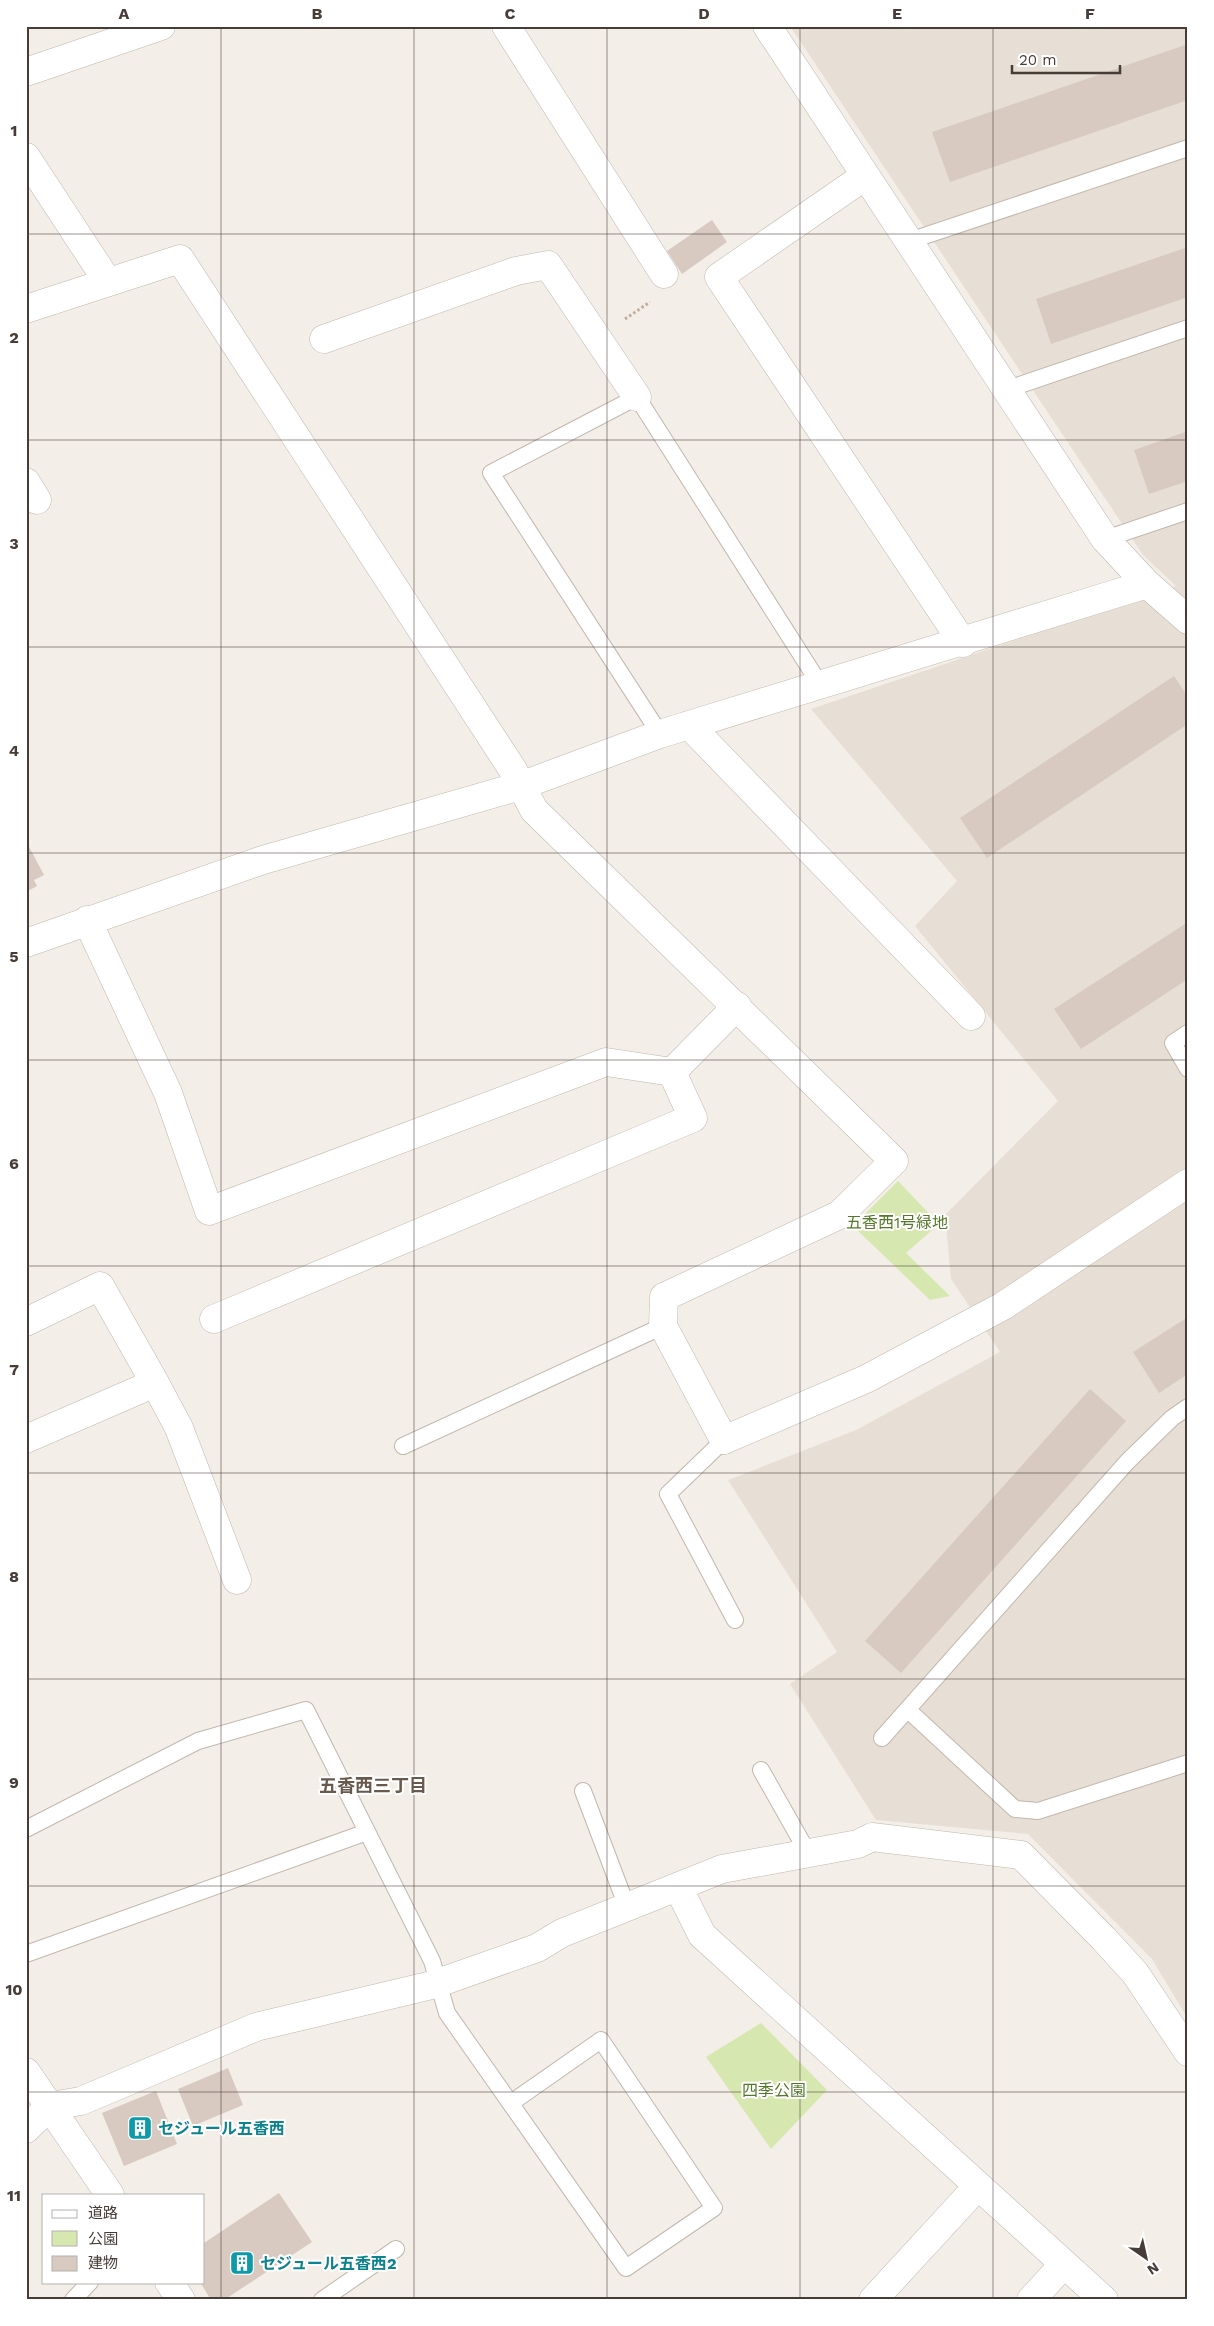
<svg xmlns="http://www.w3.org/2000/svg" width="1214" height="2326" font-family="'Work Sans','Noto Sans JP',sans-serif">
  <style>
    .residential { fill: #e7dfd5 }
    .green { fill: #d7e7b0 }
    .building { fill: #d8cac0 }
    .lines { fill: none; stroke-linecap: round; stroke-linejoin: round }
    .service-casing { stroke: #c2b7ad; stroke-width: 18 }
    .minor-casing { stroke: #c2b7ad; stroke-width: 29 }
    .tertiary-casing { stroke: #c2b7ad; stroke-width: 29 }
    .path { stroke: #c0ad9b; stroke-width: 3; stroke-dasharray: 2.5 2.5; stroke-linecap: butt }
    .service { stroke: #fff; stroke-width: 16 }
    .minor { stroke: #fff; stroke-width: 28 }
    .tertiary { stroke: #fff; stroke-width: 28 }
    .grid { fill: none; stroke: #463d36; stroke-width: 1; stroke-opacity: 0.55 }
    .labels { text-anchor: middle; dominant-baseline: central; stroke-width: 4; stroke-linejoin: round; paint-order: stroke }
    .park-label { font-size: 16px; fill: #54782a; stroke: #fff }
    .culture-label { font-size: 16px; font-weight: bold; fill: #0d838f; stroke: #fff; text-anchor: start }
    .neighbourhood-label { font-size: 18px; font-weight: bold; fill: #69594d; stroke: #fff }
    .neatline { fill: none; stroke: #463d36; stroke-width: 2 }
    .grid-label { font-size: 16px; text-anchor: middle; font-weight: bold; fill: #463d36 }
  </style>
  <rect width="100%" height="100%" fill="#f3eee7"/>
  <!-- residential -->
  <path class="residential" d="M790,26H1188V2019L1152,1959L1028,1834L876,1820L790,1684L837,1652L728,1480L856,1430L1000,1352L951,1279L945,1215L1058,1101L915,926L957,881L811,709L1176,586L1143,555Z"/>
  <!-- green -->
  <path class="green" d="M898,1181L939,1224L906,1253L950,1296L930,1300L853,1226Z
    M761,2023L827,2090L771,2149L706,2057Z"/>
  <!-- building -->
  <path class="building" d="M1188,44V100L950,182L932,132Z
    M712,220L727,242L682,274L667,251Z
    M1188,247V297L1051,344L1036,299Z
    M1188,431V481L1149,494L1134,450Z
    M1174,676L1188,697V724L987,858L960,818Z
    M26,841L44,875L34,880L37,886L26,892Z
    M1188,922V979L1081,1049L1054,1009Z
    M1188,1317V1374L1159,1393L1133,1352Z
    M1090,1389L1126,1421L901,1673L865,1641Z
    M228,2068L243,2105L193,2126L178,2089Z
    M156,2091L177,2144L124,2166L102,2113Z
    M279,2193L312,2242L224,2300H211L200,2282H204V2243Z"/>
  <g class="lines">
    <defs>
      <path id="service" d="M909,241L1188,148
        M1005,390L1188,328
        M1105,539L1188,511
        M660,734L491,473L637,397L821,686
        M1188,1033L1173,1043L1188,1069
        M724,1440L668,1494L735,1620
        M403,1446L663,1326
        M908,1710L1015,1809L1038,1811L1188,1763
        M882,1738L1127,1462L1172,1418L1188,1407
        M761,1770L808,1853
        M583,1791L627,1907
        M26,1829L198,1741L306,1710L432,1961L447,2013L626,2268L714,2208L601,2040L511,2103
        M26,1954L367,1832
        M73,2300L90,2282
        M322,2300L396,2249"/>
      <path id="minor" d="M506,26L664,274
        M767,26L1105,539L1147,584L1188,620
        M26,72L161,26
        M26,157L108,282
        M865,176L719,277L963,643
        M26,309L180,259L513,770L534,810L894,1161L839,1215L664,1297L663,1326L724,1440
        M324,339L516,271L548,265L637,397
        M26,482L37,500
        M689,725L971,1016
        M87,920L168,1093L209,1211L606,1062L672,1072
        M26,943L263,860L520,786L660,734L1147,584
        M214,1319L693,1118L672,1072L737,1006
        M26,1322L100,1286L155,1383
        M26,1439L155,1383L179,1428L237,1580
        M678,1887L702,1935L1104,2300
        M26,2072L110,2195
        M26,2129L50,2106L81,2101L256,2027L432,1985L537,1948L562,1933L722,1869L858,1844L872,1837L1021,1855L1104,1939L1135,1973L1188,2052
        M169,2282L181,2300
        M873,2300L978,2186
        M1031,2300L1064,2264"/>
      <path id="tertiary" d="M724,1440L866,1379L1003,1306L1188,1183"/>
    </defs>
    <!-- service casing -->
    <use href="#service" class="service-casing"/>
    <!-- minor casing -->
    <use href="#minor" class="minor-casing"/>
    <!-- tertiary casing -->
    <use href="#tertiary" class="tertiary-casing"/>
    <!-- path -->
    <path class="path" d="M625,319L650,302"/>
    <!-- service -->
    <use href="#service" class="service"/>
    <!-- minor -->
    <use href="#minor" class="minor"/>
    <!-- tertiary -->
    <use href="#tertiary" class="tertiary"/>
  </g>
  <!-- grid -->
  <path class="grid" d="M221,26V2300M414,26V2300M607,26V2300M800,26V2300M993,26V2300M26,234H1188M26,440H1188M26,647H1188M26,853H1188M26,1060H1188M26,1266H1188M26,1473H1188M26,1679H1188M26,1886H1188M26,2092H1188"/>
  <!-- icons -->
  <defs>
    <symbol id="building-square" viewBox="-11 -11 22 22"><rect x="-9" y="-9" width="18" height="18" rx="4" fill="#0f9aa8" stroke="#fff"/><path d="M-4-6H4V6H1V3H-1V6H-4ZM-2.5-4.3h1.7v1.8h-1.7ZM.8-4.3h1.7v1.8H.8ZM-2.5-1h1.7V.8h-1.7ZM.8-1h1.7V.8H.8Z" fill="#fff"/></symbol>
  </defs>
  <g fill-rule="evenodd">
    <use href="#building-square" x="126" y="2114" width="28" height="28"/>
    <use href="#building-square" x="228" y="2249" width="28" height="28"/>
  </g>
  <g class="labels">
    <!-- park labels -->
    <g class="park-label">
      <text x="897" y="1222">五香西1号緑地</text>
      <text x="774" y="2090">四季公園</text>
    </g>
    <!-- culture labels -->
    <g class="culture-label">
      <text x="158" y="2128">セジュール五香西</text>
      <text x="260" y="2263">セジュール五香西2</text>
    </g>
    <!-- neighbourhood labels -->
    <g class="neighbourhood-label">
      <text x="373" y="1785">五香西三丁目</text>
    </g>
  </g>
  <!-- border -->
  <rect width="1214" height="2326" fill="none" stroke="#ffffff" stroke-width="55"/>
  <!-- legend -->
  <rect x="42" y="2194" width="162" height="90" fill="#ffffff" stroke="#b5b1af"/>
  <rect x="52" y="2210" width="25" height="8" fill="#ffffff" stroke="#b5b1af"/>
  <text x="88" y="2218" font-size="15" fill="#463d36">道路</text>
  <rect x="52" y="2231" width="25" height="15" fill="#d7e7b0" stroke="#b5b1af"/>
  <text x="88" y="2244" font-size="15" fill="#463d36">公園</text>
  <rect x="52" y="2256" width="25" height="15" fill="#d8cac0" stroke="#b5b1af"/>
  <text x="88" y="2268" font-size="15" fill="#463d36">建物</text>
  <!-- north arrow -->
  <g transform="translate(1146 2258) rotate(146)" stroke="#ffffff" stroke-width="4" paint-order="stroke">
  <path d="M0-4L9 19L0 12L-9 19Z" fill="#463d36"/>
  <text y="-8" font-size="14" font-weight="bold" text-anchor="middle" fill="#463d36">N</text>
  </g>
  <!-- scale -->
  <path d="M1012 65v8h108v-8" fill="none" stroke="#463d36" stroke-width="2.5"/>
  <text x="1019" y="65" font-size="15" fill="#463d36" stroke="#ffffff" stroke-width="4" paint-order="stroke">20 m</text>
  <rect x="28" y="28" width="1158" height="2270" class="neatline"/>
  <g class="grid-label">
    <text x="124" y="19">A</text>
    <text x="317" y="19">B</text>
    <text x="510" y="19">C</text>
    <text x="704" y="19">D</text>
    <text x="897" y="19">E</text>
    <text x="1090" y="19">F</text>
    <text x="14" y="136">1</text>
    <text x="14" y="343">2</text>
    <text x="14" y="549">3</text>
    <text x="14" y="756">4</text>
    <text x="14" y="962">5</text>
    <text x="14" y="1169">6</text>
    <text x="14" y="1375">7</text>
    <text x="14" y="1582">8</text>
    <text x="14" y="1788">9</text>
    <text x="14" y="1995">10</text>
    <text x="14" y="2201">11</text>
  </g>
</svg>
